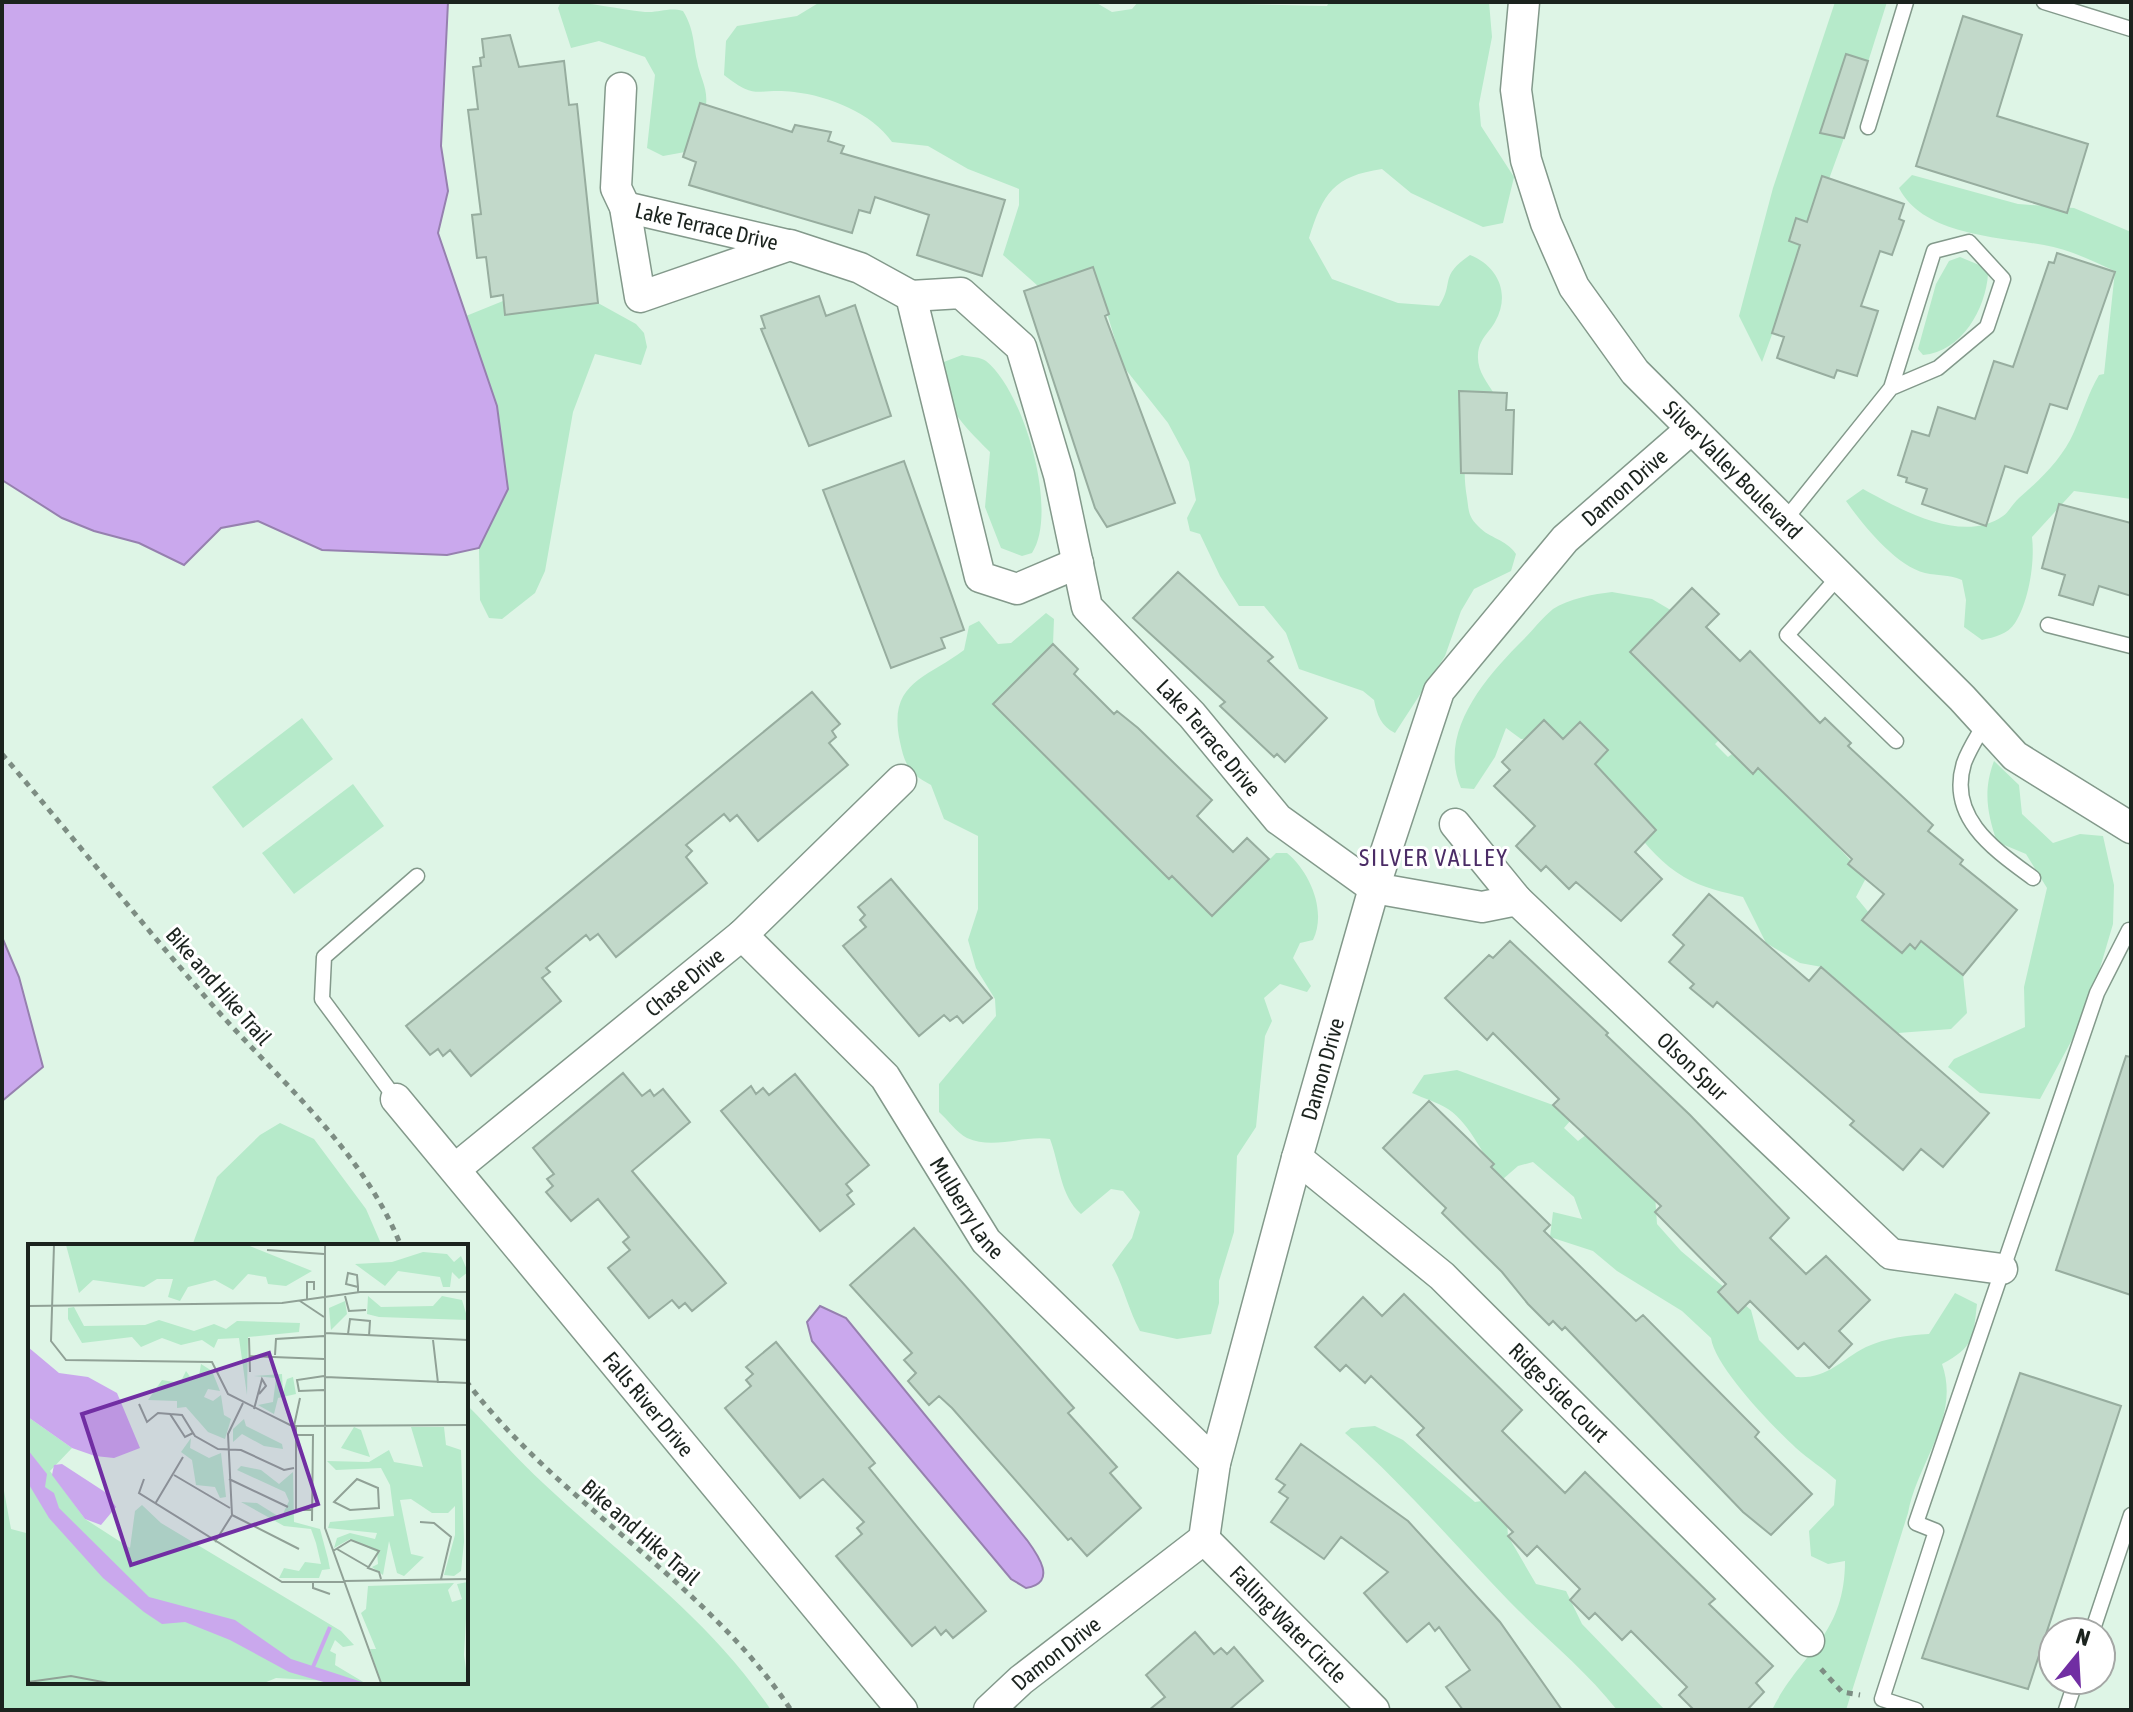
<svg xmlns="http://www.w3.org/2000/svg" width="2133" height="1712" font-family="'Asap Condensed',sans-serif">
  <style>
    .green { fill: #b6eaca }
    .water { fill: #caa8ed; stroke: #9680af; stroke-width: 2 }
    .building { fill: #c2d9ca; stroke: #97ad9f; stroke-width: 2 }
    .lines { fill: none; stroke-linecap: round; stroke-linejoin: round }
    .service-casing { stroke: #83998b; stroke-width: 17 }
    .minor-casing { stroke: #83998b; stroke-width: 33 }
    .path { stroke: #7d8d83; stroke-width: 5; stroke-dasharray: 6 6; stroke-linecap: butt }
    .service { stroke: #fff; stroke-width: 14 }
    .minor { stroke: #fff; stroke-width: 30 }
    .labels { text-anchor: middle; dominant-baseline: central; stroke-width: 6; stroke-linejoin: round; paint-order: stroke }
    .street-label { font-size: 22px; fill: #1b231e; stroke: #fff }
    .neighbourhood-label { font-size: 24px; letter-spacing: 2px; fill: #4b2c66; stroke: #fff }
    .inset-river { fill: none; stroke: #caa8ed; stroke-width: 4 }
    .inset-road { fill: none; stroke: #90a196; stroke-width: 2 }
    .view { fill: #712ea3; fill-opacity: 0.15; stroke: #712ea3; stroke-width: 4 }
    .inset-edge { fill: none; stroke: #1b231e; stroke-width: 4 }
  </style>
  <rect width="100%" height="100%" fill="#def5e6"/>
  <!-- green -->
  <path class="green" d="M561,2C590,2 617,9 645,12C660,13 668,7 683,11C694,29 693,42 697,61C700,78 708,87 706,105L699,104L685,152L663,156L647,148L655,75L645,57L599,41L571,48L558,8Z
    M820,2H1095L1112,12L1132,9L1138,2L1327,6L1329,2H1489L1492,37L1479,104L1481,126L1514,177L1503,223L1483,227L1411,193L1382,169C1334,176 1323,193 1309,238L1332,279L1398,303L1439,306C1455,282 1438,277 1470,255C1498,266 1511,294 1495,322C1488,334 1479,339 1478,355C1477,371 1487,382 1495,395C1473,437 1459,449 1467,498C1469,511 1468,516 1478,526C1490,539 1506,539 1516,554L1511,571L1474,589L1461,611L1445,656L1395,733C1381,726 1377,715 1374,700L1363,691L1299,669L1286,633L1264,606H1239L1220,576L1200,534L1190,531L1187,518L1196,500L1189,462L1168,423L1123,366L1093,267L1038,286L1003,255L1019,205V189L968,169L928,146L892,142C872,113 829,96 794,92C757,87 758,102 724,75L726,41L737,26L797,16Z
    M1835,2H1887L1844,138L1762,362L1739,316L1773,188Z
    M1912,175L2018,204L2074,208L2131,232V499L2074,491L2032,537C2035,562 2029,601 2015,623C2008,634 1995,637 1982,640L1964,627L1966,600L1962,580C1947,574 1939,576 1925,573C1896,566 1862,524 1846,501L1863,489C1900,509 1962,545 2003,516C2009,512 2013,503 2019,498C2041,479 2062,459 2074,432C2083,412 2088,394 2099,375L2104,374L2115,271C2092,261 2069,249 2044,245C1998,237 1923,235 1899,188Z
    M1960,257L1984,267L1988,274C1986,308 1962,352 1923,355L1918,349L1936,284L1949,261Z
    M503,301L506,314L598,303L636,324L644,333L647,347L641,365L595,354L573,412L545,571L535,593L502,619L489,618L480,600L479,548L508,488L497,406L466,316Z
    M962,355C970,357 981,357 986,361C1024,391 1059,512 1032,553L1022,556L1001,548L985,507L990,452C961,423 944,406 936,365Z
    M1612,592L1652,599L1679,615L1720,739L1715,744L1728,757L1732,754L1753,774L1758,768C1795,804 1833,839 1866,878L1856,897L1902,953L1910,944L1915,948L1921,941L1963,975L1967,1013L1951,1029L1898,1033L1822,967L1800,963L1766,943L1743,897C1724,892 1702,888 1684,877C1640,851 1615,799 1592,755L1548,738L1521,739L1506,728L1495,757L1474,789L1461,788C1437,732 1486,677 1523,640C1533,630 1542,618 1553,609C1568,599 1594,594 1612,592Z
    M1046,613L1054,619L1053,644L993,704L1169,879L1172,876L1212,916L1276,853H1287C1310,872 1327,911 1313,940L1300,943L1293,958L1311,986L1307,992L1280,984L1264,998L1272,1021L1265,1036L1256,1127L1237,1156L1234,1232L1219,1281V1303L1211,1334L1177,1339L1140,1331C1128,1309 1124,1287 1112,1265L1132,1238L1140,1212L1123,1191L1111,1189L1081,1214C1060,1196 1060,1165 1050,1139C1022,1135 994,1150 967,1138C957,1133 947,1119 939,1112V1084L996,1016L995,999L976,968L968,940L978,909V836L944,819L931,785C910,774 905,766 900,742C887,682 926,679 964,650L969,626L979,621L998,644L1011,643Z
    M302,718L333,759L243,828L212,787Z
    M1994,761L2019,785L2022,814L2053,843L2080,834L2103,836L2114,885L2113,924L2087,1012L2040,1099L1980,1093L1948,1067L1954,1059L2025,1027L2024,987L2047,888L2026,854L1997,842C1987,813 1983,790 1994,761Z
    M353,784L384,826L294,894L262,853Z
    M1457,1070L1553,1105L1570,1121L1564,1128L1578,1141L1587,1134L1654,1180L1657,1224L1681,1251L1751,1310L1759,1340L1796,1377C1828,1379 1839,1361 1866,1347C1886,1338 1908,1335 1929,1334L1955,1293L1977,1304C1973,1338 1974,1347 1942,1364C1961,1417 1917,1463 1908,1513L1846,1710H1772C1800,1653 1845,1636 1845,1561L1828,1564L1811,1556L1809,1531L1834,1505L1836,1480C1823,1468 1808,1459 1796,1448C1773,1427 1715,1367 1711,1338L1682,1311L1617,1271L1593,1251L1550,1237L1553,1212L1582,1219L1574,1197L1533,1162L1518,1166L1503,1179C1482,1158 1473,1126 1448,1109C1437,1102 1423,1098 1412,1093L1424,1075Z
    M280,1123L314,1139L366,1209L382,1246H192L217,1177L260,1135Z
    M466,1404C492,1430 516,1458 543,1483C624,1559 707,1616 771,1710H2V1480L11,1529L30,1534V1682H466Z
    M1375,1426L1403,1440L1475,1502L1501,1498L1506,1506L1508,1536L1536,1584L1566,1591L1582,1624L1665,1710H1617C1585,1669 1545,1638 1509,1601C1454,1544 1404,1485 1345,1433L1351,1428Z"/>
  <!-- water -->
  <path class="water" d="M2,2H448L441,146L448,191L438,233L497,406L508,489L479,548L447,555L322,550L258,521L221,528L184,565L139,543L94,531L62,518L2,480Z
    M2,937L19,977L43,1067L2,1101Z
    M820,1306L846,1318L1027,1540C1038,1555 1058,1583 1026,1588L1011,1579L812,1341L807,1322Z"/>
  <!-- building -->
  <path class="building" d="M1963,16L2022,35L1997,116L2088,144L2067,213L1916,166Z
    M510,35L519,67L564,61L569,105L577,104L598,303L505,315L503,295L491,297L486,257L477,258L472,215L481,214L468,110L478,109L473,67L481,66L480,58L484,57L482,39Z
    M1846,54L1868,61L1844,138L1820,133Z
    M700,103L792,132L795,125L831,132L828,141L844,146L841,153L1005,200L982,276L917,255L929,215L875,197L870,213L859,210L852,233L689,185L696,162L683,157Z
    M1822,176L1904,204L1899,219L1904,221L1892,255L1880,251L1861,306L1878,311L1857,376L1837,370L1834,378L1777,358L1784,337L1772,333L1800,245L1789,241L1796,218L1807,222Z
    M2057,253L2115,272L2067,409L2050,404L2027,473L2005,466L1986,526L1922,504L1927,489L1906,482L1907,478L1898,475L1912,431L1929,436L1938,407L1975,419L1994,361L2013,367L2049,262L2054,263Z
    M1093,267L1109,314L1105,316L1175,503L1107,527L1095,508L1024,291Z
    M819,296L826,316L855,305L891,416L809,446L761,329L765,328L761,316Z
    M1459,391L1507,393L1506,410H1514L1512,474L1461,473Z
    M904,461L964,630L941,638L945,648L891,668L823,490Z
    M2059,504L2131,523V596L2099,586L2093,605L2059,595L2065,575L2042,568Z
    M1178,572L1273,657L1268,661L1327,718L1285,762L1277,754L1274,757L1220,706L1225,702L1133,618Z
    M1692,588L1719,614L1706,627L1740,661L1750,651L1820,723L1825,718L1851,743L1848,746L1933,825L1928,831L1963,860L1960,864L2017,910L1963,975L1921,941L1915,949L1910,944L1902,953L1862,920L1884,894L1848,864L1852,859L1758,768L1753,774L1630,652Z
    M1053,644L1078,669L1074,674L1114,714L1117,711L1138,728L1212,800L1197,816L1233,852L1247,838L1269,859L1212,916L1172,876L1169,879L993,704Z
    M812,692L840,724L832,731L836,737L829,743L848,765L758,841L737,815L730,821L724,814L686,845L692,851L686,857L707,883L616,957L598,934L590,940L586,935L546,968L550,972L542,978L561,1001L471,1076L450,1050L443,1056L438,1049L430,1055L406,1026Z
    M1544,720L1563,739L1580,722L1608,750L1595,764L1656,830L1635,852L1662,879L1621,921L1576,882L1569,889L1546,866L1541,871L1516,846L1535,826L1494,786L1510,770L1502,762Z
    M891,879L992,998L963,1023L957,1016L950,1021L944,1015L919,1036L843,946L866,927L860,920L865,915L858,907Z
    M1709,894L1809,981L1821,967L1989,1113L1943,1167L1921,1149L1903,1170L1850,1125L1854,1121L1717,1002L1713,1007L1690,988L1694,984L1669,962L1684,945L1673,935Z
    M1510,941L1608,1033L1606,1035L1690,1115L1789,1218L1770,1238L1806,1274L1826,1256L1870,1300L1839,1331L1852,1344L1829,1368L1804,1343L1798,1349L1750,1301L1738,1313L1718,1292L1726,1284L1655,1212L1661,1206L1553,1105L1559,1099L1493,1033L1487,1040L1445,998L1489,955L1493,958Z
    M2126,1056L2131,1057V1295L2056,1270Z
    M623,1073L642,1096L650,1090L654,1096L663,1089L690,1122L632,1171L726,1283L692,1311L685,1303L679,1308L672,1300L649,1318L608,1268L630,1250L623,1242L629,1237L598,1199L571,1221L546,1192L553,1186L547,1179L554,1174L533,1148Z
    M795,1074L869,1165L846,1184L852,1191L847,1195L854,1204L820,1231L721,1111L751,1086L756,1094L763,1088L769,1095Z
    M1429,1101L1494,1164L1491,1167L1550,1225L1544,1231L1636,1321L1643,1315L1759,1432L1755,1437L1812,1494L1771,1535L1743,1512L1565,1327L1562,1330L1553,1321L1549,1325L1528,1304L1502,1272L1442,1213L1446,1208L1383,1148Z
    M914,1228L1074,1408L1068,1413L1117,1467L1110,1473L1141,1508L1087,1556L1071,1538L1068,1540L952,1408L939,1396L929,1405L908,1381L916,1373L904,1360L912,1353L850,1285Z
    M1404,1294L1522,1410L1502,1431L1565,1493L1585,1472L1715,1599L1709,1604L1773,1666L1756,1683L1764,1692L1747,1710H1694L1679,1695L1687,1687L1631,1631L1622,1640L1595,1613L1589,1619L1570,1600L1580,1589L1537,1546L1527,1556L1508,1536L1513,1532L1417,1435L1424,1428L1371,1376L1365,1383L1346,1365L1340,1371L1315,1347L1363,1297L1382,1316Z
    M776,1342L875,1463L869,1468L986,1611L953,1638L946,1630L941,1635L935,1627L912,1646L836,1556L862,1534L857,1528L864,1522L823,1479L800,1498L725,1408L751,1386L746,1380L753,1374L746,1367Z
    M2020,1373L2121,1406L2028,1689L1922,1658Z
    M1301,1444L1408,1521L1500,1622L1562,1710H1463L1446,1687L1470,1670L1439,1627L1435,1631L1429,1623L1407,1642L1364,1593L1388,1572L1341,1537L1324,1559L1271,1522L1288,1498L1279,1492L1285,1485L1276,1479Z
    M1195,1632L1214,1654L1221,1648L1227,1654L1234,1647L1263,1681L1229,1710H1149L1165,1697L1146,1675Z"/>
  <g class="lines">
    <defs>
      <path id="service" d="M2044,2L2131,29
        M1868,127L1906,2
        M1785,520L1891,388L1934,251L1969,242L2003,279L1987,327L1938,368L1891,388
        M1840,575L1787,635L1896,741
        M2048,625L2131,646
        M1985,723C1978,736 1969,749 1964,763C1947,818 1995,850 2033,878
        M396,1099L322,999L324,957L417,876
        M2092,1632L2131,1515
        M1916,1710L1882,1699L1936,1531L1916,1523L2097,993L2129,930
        M2066,1710L2076,1680"/>
      <g id="minor">
        <path id="s1" d="M1524,2L1516,90L1526,160L1546,223L1574,287L1635,372L1962,698L2015,756L2131,828"/>
        <path d="M621,88L616,188L625,207L640,297L790,245L860,268L911,296L980,577L1017,589L1078,563"/>
        <path id="s2" d="M625,207L788,245"/>
        <path id="s3" d="M911,296L961,293L1021,347L1059,475L1087,607L1192,715L1278,819L1374,888L1482,907L1517,900L1891,1254L2002,1269"/>
        <path d="M1455,824L1517,900"/>
        <path id="s4" d="M742,935L885,1077L986,1241L1215,1463"/>
        <path id="s5" d="M396,1099L902,1710"/>
        <path id="s6" d="M1297,1158L1442,1276L1809,1641"/>
        <path id="s7" d="M455,1169L742,935L901,780"/>
        <path id="s8" d="M1204,1539L1374,1710"/>
        <path id="s9" d="M989,1710L1021,1680L1204,1539L1215,1463L1297,1158L1374,888L1439,691L1565,539L1690,430"/>
      </g>
    </defs>
    <!-- service casing -->
    <use href="#service" class="service-casing"/>
    <!-- minor casing -->
    <use href="#minor" class="minor-casing"/>
    <!-- path -->
    <path class="path" d="M2,754C71,835 138,919 208,1000C276,1078 362,1148 401,1246
      M466,1381C560,1505 705,1580 791,1710
      M1821,1669L1842,1692L1860,1695"/>
    <!-- service -->
    <use href="#service" class="service"/>
    <!-- minor -->
    <use href="#minor" class="minor"/>
  </g>
  <g class="labels">
    <!-- street labels -->
    <g class="street-label">
      <text stroke="none"><textPath href="#s2" startOffset="84">Lake Terrace Drive</textPath></text>
      <text stroke="none"><textPath href="#s1" startOffset="538">Silver Valley Boulevard</textPath></text>
      <text stroke="none"><textPath href="#s9" startOffset="1432">Damon Drive</textPath></text>
      <text stroke="none"><textPath href="#s3" startOffset="578">Lake Terrace Drive</textPath></text>
      <text stroke="none"><textPath href="#s7" startOffset="296">Chase Drive</textPath></text>
      <text transform="translate(219 986) rotate(49)">Bike and Hike Trail</text>
      <text stroke="none"><textPath href="#s3" startOffset="1190">Olson Spur</textPath></text>
      <text stroke="none"><textPath href="#s9" startOffset="760">Damon Drive</textPath></text>
      <text stroke="none"><textPath href="#s4" startOffset="356">Mulberry Lane</textPath></text>
      <text stroke="none"><textPath href="#s6" startOffset="352">Ridge Side Court</textPath></text>
      <text stroke="none"><textPath href="#s5" startOffset="396">Falls River Drive</textPath></text>
      <text transform="translate(641 1532) rotate(41)">Bike and Hike Trail</text>
      <text stroke="none"><textPath href="#s8" startOffset="120">Falling Water Circle</textPath></text>
      <text stroke="none"><textPath href="#s9" startOffset="88">Damon Drive</textPath></text>
    </g>
    <!-- neighbourhood labels -->
    <g class="neighbourhood-label">
      <text x="1434" y="857">SILVER VALLEY</text>
    </g>
  </g>
  <!-- overview -->
  <g transform="translate(28 1244)">
    <rect width="440" height="440" fill="#def5e6"/>
    <path d="M38,1H219L284,27L258,42L240,40L238,33L220,30L205,46L187,36L160,43L152,57L140,53L145,35H129L116,43L65,36L51,49ZM395,8L419,10L426,18L433,12L440,28L431,35L424,28L422,43H415L412,33L370,27L357,42L327,20L364,18ZM340,52L353,63L405,62L414,52L434,56L440,76L351,73L339,70ZM317,57L319,70L303,86L301,64ZM46,63L56,82L117,81L131,76L166,87L186,80L198,85L209,77L272,79L271,88L220,93L219,151L211,94L190,95L186,104L174,96L153,101L134,94L113,103L104,93L54,99L40,75V64ZM173,120L184,127L192,147L180,145L176,153L185,157L193,151L196,171L203,175L197,195L180,188L158,163L149,164V157L120,156L134,136L152,139L158,127L163,134L171,132ZM254,130L255,149L259,135L265,133L268,150L250,154L246,170L230,161L245,158L248,134L226,132ZM0,173L44,204L22,227L57,275L102,304L107,267L114,261L133,279L313,387L326,401L315,403L307,396L302,407L308,410L307,421L337,439L248,434L236,439H0ZM216,175L218,182L254,200L255,205L236,202L214,190L205,198V185ZM326,183L333,186L342,213L313,204ZM383,183H416L418,201L433,206L436,298L433,327L426,332L416,331L427,291V262L420,269H404L383,255L372,256L383,310L396,313L376,332L369,329L361,297L355,331L344,323L350,320L349,308L322,295L306,304L309,294L322,289L347,295L349,289L300,284L302,278L366,272L362,241L353,224L308,226L299,217L341,218L361,206L366,218L395,223ZM163,194L162,204L181,214L193,209L198,253L192,254L187,243L168,241L164,216L153,208ZM213,222L233,226L251,240L265,228L266,278L292,285L300,315L302,325L294,326L291,334H251L256,324L271,327L277,318L293,320L288,299L283,285L256,282L213,258L229,259L253,274L261,257L257,248L209,226ZM440,338L436,411L440,439H353L342,405H348L333,369L338,365L340,342L426,339L420,346L424,358L434,355L429,340Z" fill="#b6eaca"/>
    <path d="M0,103L31,129L60,133L89,149L112,204L86,214L67,212L44,204L0,173ZM0,206L19,230L17,243L26,249L31,264L121,353L207,376L263,415L337,439H299L261,428L202,396L157,378L134,380L116,368L75,334L21,274L0,239ZM34,220L77,248L88,263L73,281L57,275L24,231L26,221Z" fill="#caa8ed"/>
    <path class="inset-river" d="M285,423L302,383"/>
    <path class="inset-road" d="M26,1L23,97L38,116L184,118L200,150L264,182L440,181M297,1V284L353,439M239,6L296,10M330,43L318,40L320,29L329,31L330,43V48M317,52L321,67L338,66M279,55V38H286V46M272,57L296,73M0,62L254,59L332,48H440M297,89L440,96M320,90L322,75L342,77L341,92M221,94L222,128M405,96L410,139M247,111L248,95L296,92M221,112L296,115M297,133L440,139M296,146L271,147L269,136L296,132M111,160L119,178L130,169L142,170L157,193L165,189M226,165L234,135L238,142L231,150M142,170L154,171L167,192L190,205L213,206L256,226L266,224M266,182L272,154M268,182V191H285L284,277M268,191V266H284M146,231L202,264M116,235L111,249L254,338L440,335M201,235L260,263M329,235L350,244L351,264L322,266L306,258ZM127,260L155,213M204,271L271,305M392,278L406,279L423,293L413,335M187,298L204,271L200,190L215,159M309,305L340,323M305,307L323,296L351,307L340,324L351,328L353,335M285,338V344L302,350M0,438L43,432L80,439"/>
    <path class="view" d="M241,109L290,260L103,321L54,170Z"/>
    <rect width="440" height="440" class="inset-edge"/>
  </g>
  <!-- border -->
  <rect width="2133" height="1712" fill="none" stroke="#1b231e" stroke-width="8"/>
  <!-- north arrow -->
  <g transform="translate(2077 1656) rotate(18)"><circle r="38" fill="#ffffff" stroke="#a4a7a5" stroke-width="2"/>
  <path d="M0-6L14 30L0 20L-14 30Z" fill="#712ea3"/>
  <text y="-12" font-size="22" font-weight="bold" text-anchor="middle" fill="#1b231e">N</text>
  </g>
</svg>
